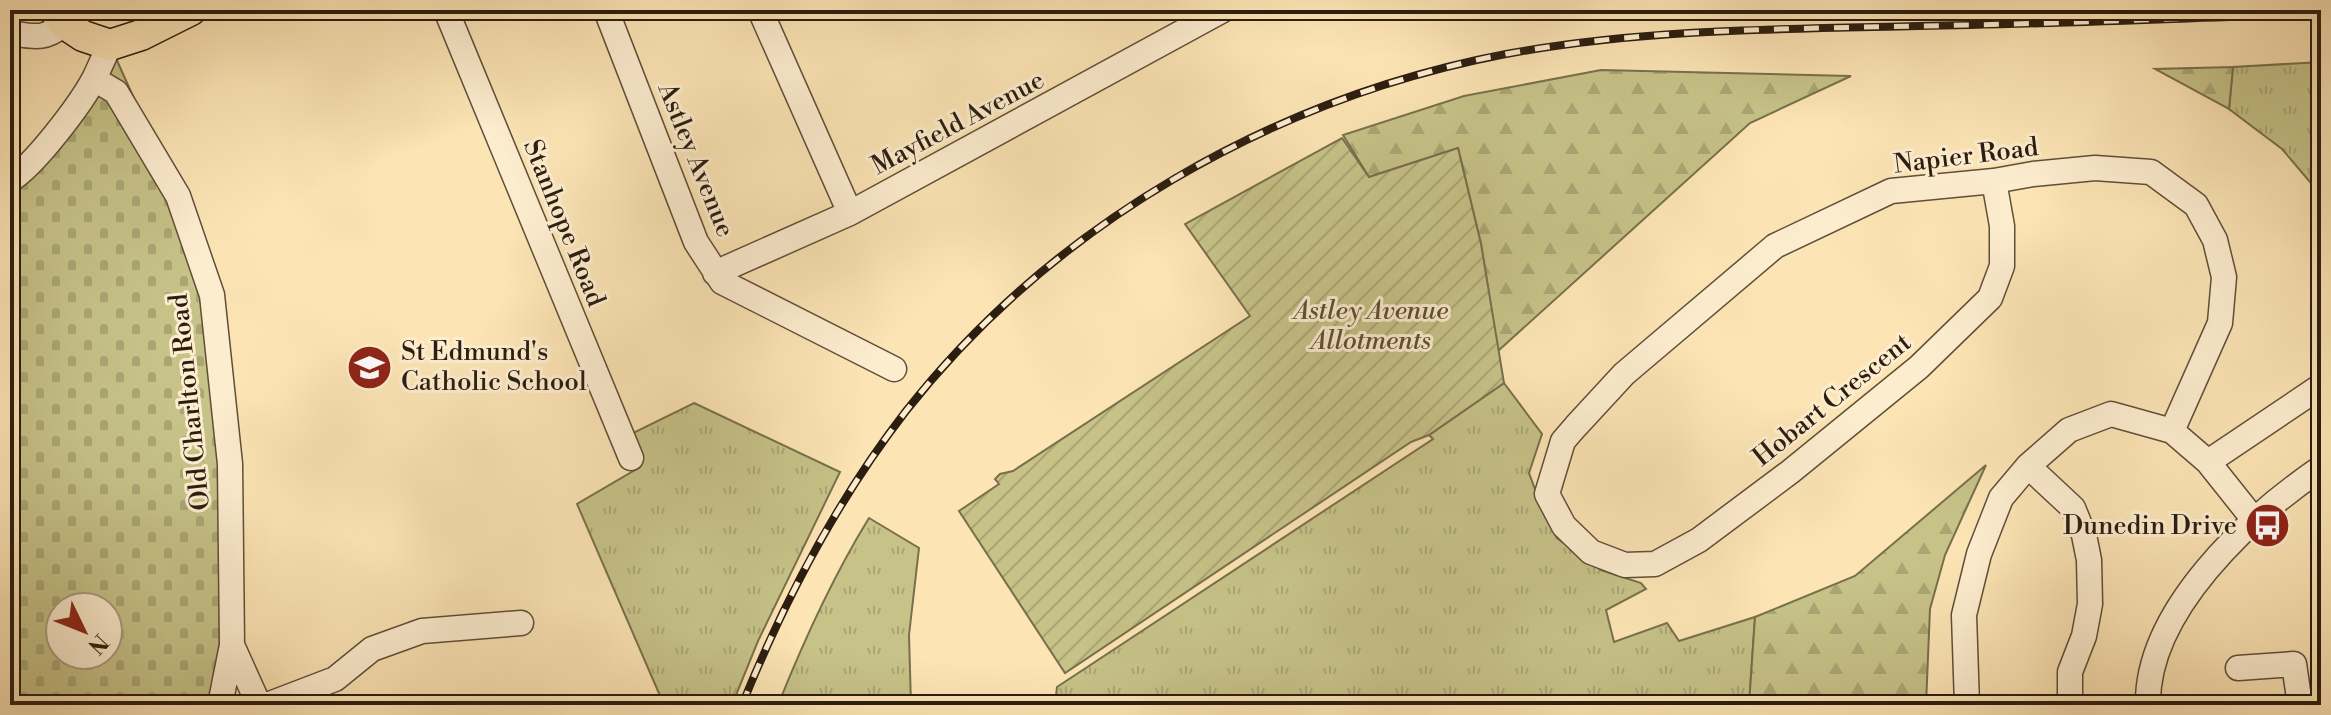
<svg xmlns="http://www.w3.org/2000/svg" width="2331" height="715" font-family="'Libre Bodoni',serif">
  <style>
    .grass { fill: url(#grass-tufts); stroke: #78704c; stroke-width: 2 }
    .forest { fill: url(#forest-firs); stroke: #78704c; stroke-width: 2 }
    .cemetery { fill: url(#cemetery-stones); stroke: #78704c; stroke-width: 2; fill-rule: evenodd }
    .garden { fill: url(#garden-furrows); stroke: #78704c; stroke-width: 2 }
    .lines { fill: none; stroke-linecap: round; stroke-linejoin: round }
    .minor-casing { stroke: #5f4f39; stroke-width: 27 }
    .major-casing { stroke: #2b1d10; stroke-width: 33 }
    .minor { stroke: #fdedcf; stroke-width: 24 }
    .major { stroke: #fce4b5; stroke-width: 30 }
    .rail-casing { stroke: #2b1d10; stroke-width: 8 }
    .rail { stroke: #fdedcf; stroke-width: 5; stroke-dasharray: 15; stroke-linecap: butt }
    .labels { text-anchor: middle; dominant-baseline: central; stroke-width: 6; stroke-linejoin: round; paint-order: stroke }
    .street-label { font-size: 26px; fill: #2b1d10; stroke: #fdedcf }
    .park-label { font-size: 26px; font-style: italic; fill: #5a4f34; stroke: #fdedcf }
    .poi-label { font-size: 26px; fill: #2b1d10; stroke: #fdedcf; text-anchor: start }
  </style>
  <defs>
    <pattern id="grass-tufts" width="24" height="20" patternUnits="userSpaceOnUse" patternTransform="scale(2)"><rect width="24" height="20" fill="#c6c288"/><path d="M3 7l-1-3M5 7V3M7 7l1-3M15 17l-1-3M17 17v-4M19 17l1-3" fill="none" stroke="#aaa674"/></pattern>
    <pattern id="forest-firs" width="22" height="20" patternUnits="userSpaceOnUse" patternTransform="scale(2)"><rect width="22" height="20" fill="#c6c288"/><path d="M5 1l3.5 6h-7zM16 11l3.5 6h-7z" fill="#aaa674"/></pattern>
    <pattern id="cemetery-stones" width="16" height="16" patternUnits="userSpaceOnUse" patternTransform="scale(2)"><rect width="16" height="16" fill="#c6c288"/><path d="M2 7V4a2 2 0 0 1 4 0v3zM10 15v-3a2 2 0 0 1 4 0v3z" fill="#aaa674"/></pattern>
    <pattern id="garden-furrows" width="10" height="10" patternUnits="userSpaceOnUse" patternTransform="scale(2)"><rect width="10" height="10" fill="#c6c288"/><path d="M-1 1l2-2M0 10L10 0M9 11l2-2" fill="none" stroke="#aaa674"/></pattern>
  </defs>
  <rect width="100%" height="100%" fill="#fce4b5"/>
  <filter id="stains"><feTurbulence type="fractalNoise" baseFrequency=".0025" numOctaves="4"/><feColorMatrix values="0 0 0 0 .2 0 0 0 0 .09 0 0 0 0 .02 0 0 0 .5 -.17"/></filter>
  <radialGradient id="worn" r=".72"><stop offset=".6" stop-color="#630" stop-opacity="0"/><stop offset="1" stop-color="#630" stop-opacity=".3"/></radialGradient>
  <!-- grass -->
  <path class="grass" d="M2321,62V166L2310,182L2282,149L2229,109L2233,67Z
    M1504,383L1542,434L1529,473L1545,516L1557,538L1601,570L1641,583L1646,589L1606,610L1614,642L1667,623L1679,641L1755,617L1749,705H1055L1057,687L1433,439L1429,435Z
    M694,403L840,472L758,641L732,705H664L577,504L640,467L627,436Z
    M869,518L919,548L909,635L911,705H778C804,640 832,578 869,518Z"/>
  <!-- forest -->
  <path class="forest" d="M2233,67L2229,109L2155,69Z
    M1601,70L1851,76L1750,123L1498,351L1481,244L1458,148L1369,177L1343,135L1464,96Z
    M1986,465L1945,555L1930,609L1926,705H1749L1755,617L1855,576Z"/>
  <!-- cemetery -->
  <path class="cemetery" d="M110,45L178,196L219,375L220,705H10V180ZM60,607H108V655H60Z"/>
  <!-- garden -->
  <path class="garden" d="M1342,138L1369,177L1458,148L1481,244L1504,383L1429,435L1411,442L1065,673L959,511L999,484L995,479L1000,474L1013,471L1250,316L1185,224Z"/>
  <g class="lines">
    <defs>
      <path id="minor" d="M446,10L631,458
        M606,10L696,242L722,282L894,369
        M760,10L850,213
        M10,33C36,37 43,40 65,24
        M94,79L116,92L178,196L212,295L230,464L232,645L220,705
        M10,180C34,166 80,105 94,79C100,67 104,56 110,45
        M1994,181L2002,226V266L1990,298L1919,367L1790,472L1699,540L1655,564L1625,565L1591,552L1564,526L1547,494L1563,441L1576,426L1624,374L1775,246L1891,191L1994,181L2033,174L2095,168L2151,172L2196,205L2215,240L2224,277L2220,323L2172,431
        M715,273L850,213L1223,10
        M2208,462L2321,386
        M2028,466L2073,508L2084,535L2089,560L2090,604L2084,636L2070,672V705
        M232,645L259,705
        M2238,668L2294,664L2300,705
        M267,705L335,679L372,649L422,631L521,623
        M1967,705L1964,615L1979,554L2001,498L2028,466L2069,430L2111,414L2172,431L2208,462L2255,521
        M2148,705C2146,611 2249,517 2321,468"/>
      <path id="major" d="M54,10L65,24L83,36L110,45L141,35L191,10"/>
    </defs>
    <!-- minor casing -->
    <use href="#minor" class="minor-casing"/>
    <!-- major casing -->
    <use href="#major" class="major-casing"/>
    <!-- minor -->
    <use href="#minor" class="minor"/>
    <!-- major -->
    <use href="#major" class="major"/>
    <defs>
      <path id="rail" d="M742,705C784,601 837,500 906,411C1053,224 1274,98 1506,54C1641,29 1781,29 1918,26C2052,24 2187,18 2321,14"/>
    </defs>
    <!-- rail casing -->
    <use href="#rail" class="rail-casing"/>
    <!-- rail -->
    <use href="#rail" class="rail"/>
  </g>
  <!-- icons -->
  <defs>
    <symbol id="school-disc" viewBox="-11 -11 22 22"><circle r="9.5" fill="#8f2418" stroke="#fdedcf"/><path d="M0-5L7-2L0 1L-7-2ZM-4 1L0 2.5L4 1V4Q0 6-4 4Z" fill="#fff"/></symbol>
    <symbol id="bus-disc" viewBox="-11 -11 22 22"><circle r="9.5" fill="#8f2418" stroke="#fdedcf"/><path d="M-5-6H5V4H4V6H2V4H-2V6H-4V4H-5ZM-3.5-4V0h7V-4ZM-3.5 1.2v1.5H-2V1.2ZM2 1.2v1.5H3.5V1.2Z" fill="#fff"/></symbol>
  </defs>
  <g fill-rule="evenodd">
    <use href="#school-disc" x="344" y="342" width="51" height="51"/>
    <use href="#bus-disc" x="2242" y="500" width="51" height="51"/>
  </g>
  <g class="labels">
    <!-- street labels -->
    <g class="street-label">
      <text transform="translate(958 123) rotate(-28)">Mayfield Avenue</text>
      <text transform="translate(1966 156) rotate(-7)">Napier Road</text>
      <text transform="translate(696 160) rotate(68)">Astley Avenue</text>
      <text transform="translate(564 223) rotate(68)">Stanhope Road</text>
      <text transform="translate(1832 400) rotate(-39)">Hobart Crescent</text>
      <text transform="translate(190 402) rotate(-96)">Old Charlton Road</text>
    </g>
    <!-- park labels -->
    <g class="park-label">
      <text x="1371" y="311">Astley Avenue<tspan x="1371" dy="30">Allotments</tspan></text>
    </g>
    <!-- poi labels -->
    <g class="poi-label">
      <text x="401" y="352">St Edmund's<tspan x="401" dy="30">Catholic School</tspan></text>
      <text x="2237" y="526" text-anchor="end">Dunedin Drive</text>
    </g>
  </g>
  <!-- margin -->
  <rect width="2331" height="715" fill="none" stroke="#fce4b5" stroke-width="40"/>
  <rect x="12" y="12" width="2307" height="691" fill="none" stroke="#2b1d10" stroke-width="4"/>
  <rect x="20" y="20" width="2291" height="675" fill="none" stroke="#2b1d10" stroke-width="2"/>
  <!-- north arrow -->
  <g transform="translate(84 631) rotate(133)"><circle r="38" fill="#fdedcf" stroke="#a99a83" stroke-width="2"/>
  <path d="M0-6L14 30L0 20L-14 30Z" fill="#8f2418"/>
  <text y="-12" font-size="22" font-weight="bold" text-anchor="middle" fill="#2b1d10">N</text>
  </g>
  <rect width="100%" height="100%" filter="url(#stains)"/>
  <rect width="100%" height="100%" fill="url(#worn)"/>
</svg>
